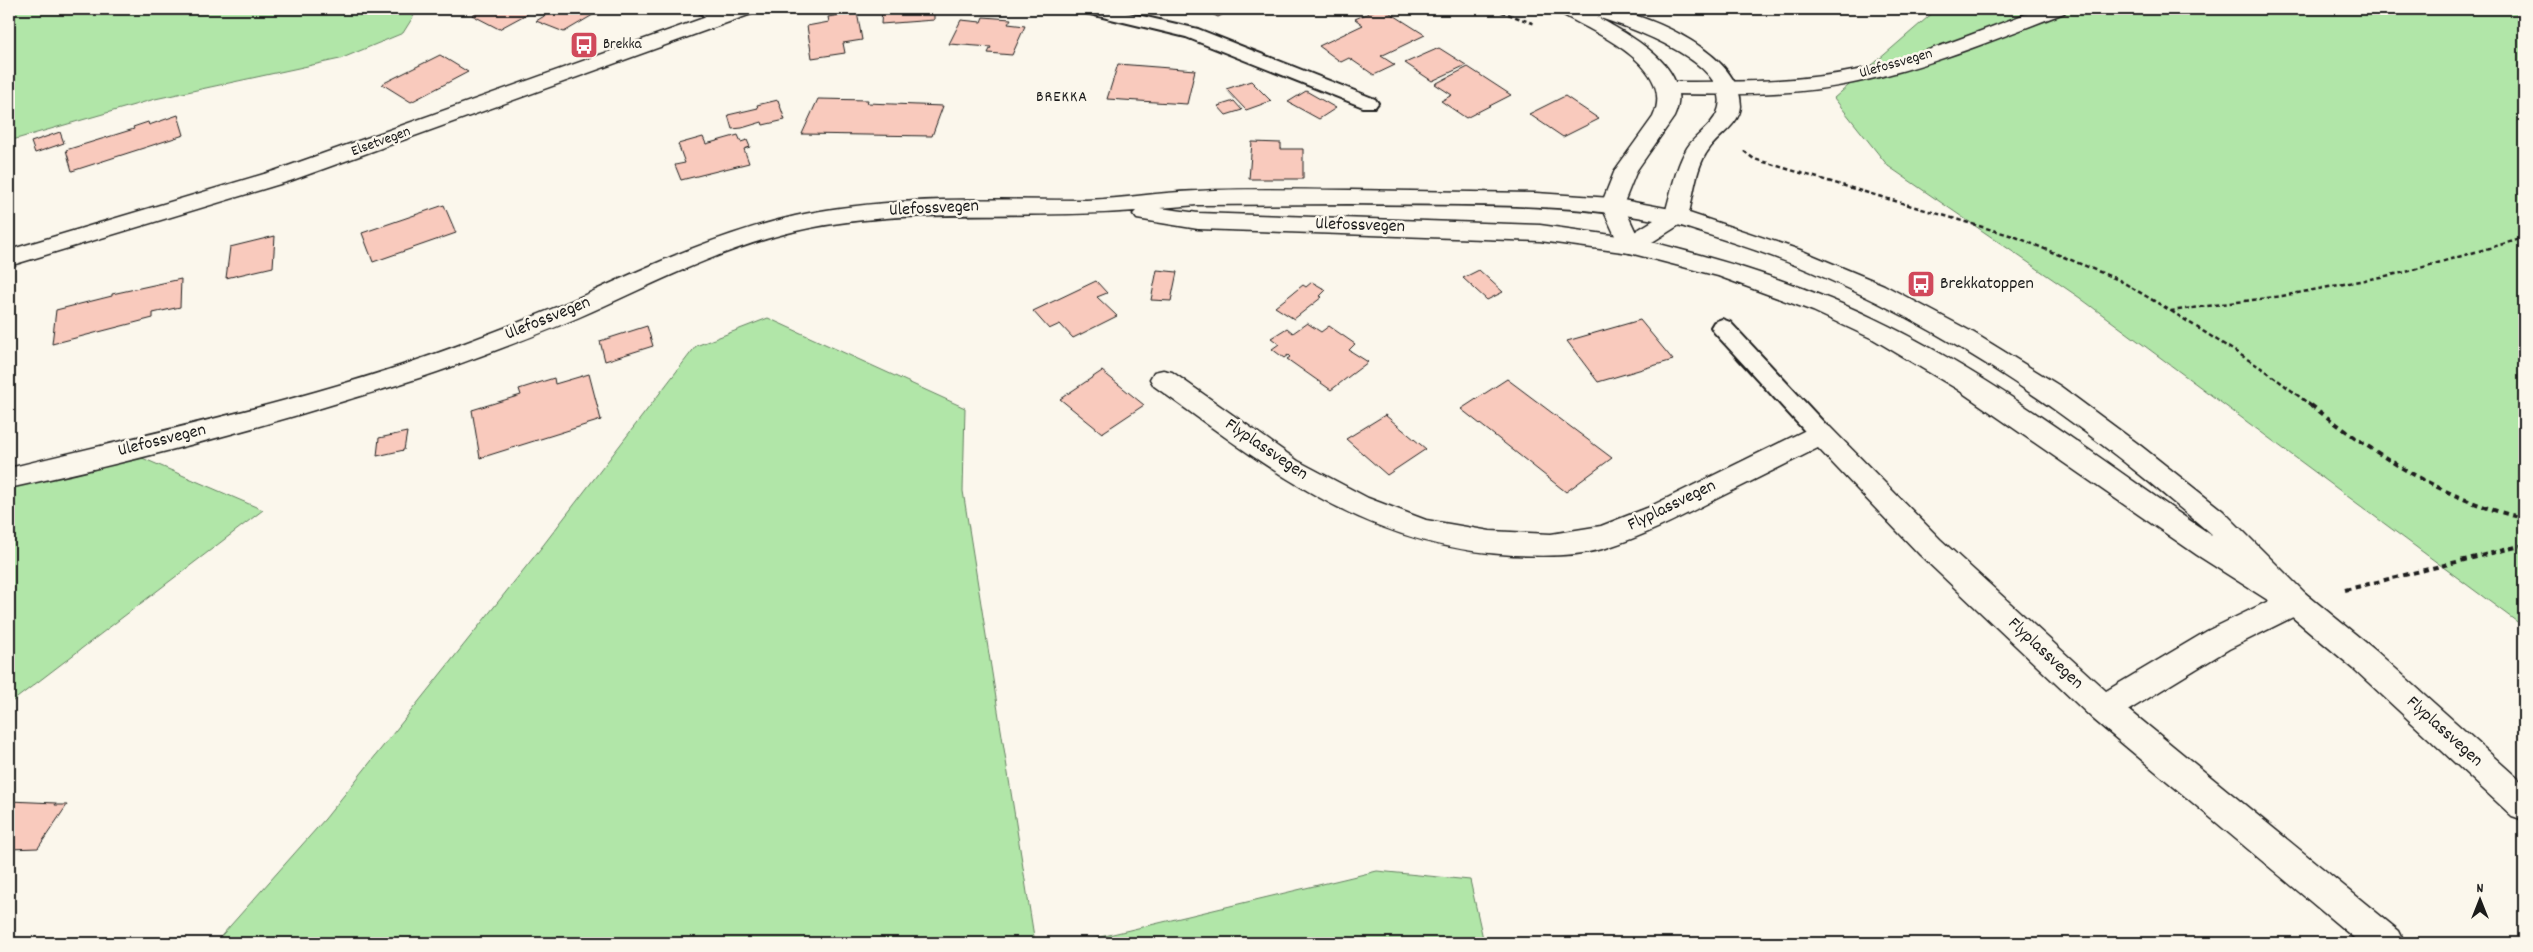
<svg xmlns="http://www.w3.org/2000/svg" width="2533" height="952" font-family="Dekko,sans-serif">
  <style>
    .green { fill: #b1e6a8; stroke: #668162 }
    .building { fill: #f9cabd; stroke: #1c1c1c }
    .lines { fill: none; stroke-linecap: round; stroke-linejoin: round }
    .service-casing { stroke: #1c1c1c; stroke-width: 4 }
    .minor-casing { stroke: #1c1c1c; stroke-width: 3 }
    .tertiary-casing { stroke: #1c1c1c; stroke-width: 3 }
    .secondary-casing { stroke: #1c1c1c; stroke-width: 3 }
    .path-far1 { stroke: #1c1c1c; stroke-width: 2.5; stroke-dasharray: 4.5 3; stroke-linecap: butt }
    .path { stroke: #1c1c1c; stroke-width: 4; stroke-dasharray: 5.5 4.5; stroke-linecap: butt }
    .service { fill: #fbf7ec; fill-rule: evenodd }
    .minor { fill: #fbf7ec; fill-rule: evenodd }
    .tertiary { fill: #fbf7ec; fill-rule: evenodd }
    .secondary { fill: #fbf7ec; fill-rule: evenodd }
    .labels { text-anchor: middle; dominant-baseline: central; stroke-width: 5; stroke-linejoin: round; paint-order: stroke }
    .far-poi-label { font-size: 15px; fill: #1c1c1c; stroke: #fbf7ec; text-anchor: start }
    .far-street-label { font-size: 15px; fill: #1c1c1c; stroke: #fbf7ec }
    .far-neighbourhood-label { font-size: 16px; letter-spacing: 1px; fill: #1c1c1c; stroke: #fbf7ec }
    .street-label { font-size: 18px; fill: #1c1c1c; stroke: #fbf7ec }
    .poi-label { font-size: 18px; fill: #1c1c1c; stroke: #fbf7ec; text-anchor: start }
  </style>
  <rect width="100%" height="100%" fill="#fbf7ec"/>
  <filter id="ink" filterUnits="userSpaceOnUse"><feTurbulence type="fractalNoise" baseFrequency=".02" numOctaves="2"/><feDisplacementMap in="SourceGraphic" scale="10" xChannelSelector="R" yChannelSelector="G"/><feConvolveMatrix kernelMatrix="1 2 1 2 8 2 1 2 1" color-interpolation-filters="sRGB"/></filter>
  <g filter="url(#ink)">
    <!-- green -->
    <path class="green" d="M9,9H418L403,33L340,59L155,99L9,141Z
      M1943,9H2524V627L2080,298L1888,166L1834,98L1935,11Z
      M768,318L965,408L963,491L1035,943H215L325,819L541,548L696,346Z
      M140,457L263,510L9,704V480L92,462Z
      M1377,871L1470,880L1484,943H1075Z"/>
    <!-- building -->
    <path class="building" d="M484,9H536L499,29L472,15Z
      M556,9H603L564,32L536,21Z
      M882,9H934V20L881,24Z
      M1202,9H1233L1218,17Z
      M1378,9H1384L1425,35L1381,56L1395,65L1374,75L1349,58L1341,62L1319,46L1363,25L1355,19Z
      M857,12L862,40L843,43L845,53L812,58L807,26L829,22L828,17Z
      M983,17L1011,19L1008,24L1025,26L1012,55L988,53L991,47L949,44L961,20L981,22Z
      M1439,48L1466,65L1432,81L1405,63Z
      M440,55L468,72L411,102L382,84Z
      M1118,64L1195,70L1187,104L1107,99Z
      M1468,67L1511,95L1466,118L1441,101L1452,95L1435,84Z
      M1251,81L1271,101L1246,110L1226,89Z
      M1306,91L1336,108L1319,119L1288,102Z
      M1565,96L1599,119L1563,137L1529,114Z
      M818,99L868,100L867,103L943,106L932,136L802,134Z
      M778,100L785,120L763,125L762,122L742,128L732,129L728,115L758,108L757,105Z
      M1234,101L1242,110L1226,115L1218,106Z
      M178,115L184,135L72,171L66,150L134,129L133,127L148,122L149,125Z
      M60,132L64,143L35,153L31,142Z
      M738,135L741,142L747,140L750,147L744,149L749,163L681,180L675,165L685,163L678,144L703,137L706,144Z
      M1252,142L1281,143V149H1303V179H1249Z
      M9,168L12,193L9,194Z
      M444,205L456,233L373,262L362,233Z
      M275,236L273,267L226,278L230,247Z
      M1157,270L1177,272L1171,301L1151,300Z
      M1479,270L1503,292L1487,300L1463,278Z
      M181,279L180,307L153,313V318L52,344L56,310L112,296V294Z
      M1096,281L1107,293L1097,297L1117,316L1073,338L1060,324L1049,329L1033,311Z
      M1312,282L1326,290L1320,296L1322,297L1294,319L1275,307L1303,285L1306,287Z
      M1640,320L1673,360L1598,382L1567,341Z
      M1307,323L1321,332L1329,326L1355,344L1349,350L1368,362L1331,390L1287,359L1290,357L1288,355L1284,358L1272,349L1279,344L1271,338L1287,328L1293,333Z
      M647,326L653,346L605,361L600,341Z
      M1102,371L1144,405L1102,433L1060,399Z
      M589,374L601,420L480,458L472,410L521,395L519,389L554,378L555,384Z
      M1507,379L1612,458L1566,492L1461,409Z
      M1385,415L1426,449L1387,475L1346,439Z
      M407,432L404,450L377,456L379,438Z
      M9,801L56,803L55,805H67L38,848L9,849Z"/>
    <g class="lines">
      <defs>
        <path id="service" d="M696,9H715L726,19L723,23H711Z
          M1083,9H1112L1198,29L1375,99L1378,103L1375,107H1363L1186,37L1086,13Z
          M1722,319L1730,322L1829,428L1833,434L1829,440L1821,443L1813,440L1714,332L1711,327L1714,322Z"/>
        <path id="minor" d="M1163,370L1172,372L1298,461L1368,498L1426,520L1490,531L1551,534L1601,526L1647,508L1812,427L1821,424L1830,427L1940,539L2106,691L2207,631L2285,593L2295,590L2305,593L2310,602L2305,611L2229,649L2129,710L2399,931L2405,943H2360L2093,719L1920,555L1818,448C1782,466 1746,484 1710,502C1677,519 1642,537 1606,548C1576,557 1544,556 1513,555C1364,547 1269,468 1154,386L1150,379L1154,372Z"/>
        <path id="tertiary" d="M2039,9H2067L2064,13C1996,39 1929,67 1858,82C1796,96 1731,95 1668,94L1661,92L1657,88L1661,84L1668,82C1731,82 1796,83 1858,70C1921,56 1980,31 2039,9Z
          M1350,190L1536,193L1612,198L1676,210L1684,212L1688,217L1684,222L1638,251L1630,253L1540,241L1198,229L1137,219L1133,214L1136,211C1023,220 907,206 796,231C728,247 667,277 604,306C555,329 502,348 451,367C416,380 380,390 344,401C234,435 122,464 9,488V468C150,433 294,404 432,355C484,336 537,316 587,294C655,263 722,233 795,216C890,195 990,200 1086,200C1123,199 1160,192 1197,191C1248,188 1299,190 1350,190ZM1350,204C1451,206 1554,201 1654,220L1626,237L1540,225L1198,213L1160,208L1197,205Z"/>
        <path id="secondary" d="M729,9H757L754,13L290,181L9,266V250L274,171Z
          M1557,9C1573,8 1594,6 1610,9C1653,16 1741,55 1741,106C1740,124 1719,135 1710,148C1696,165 1694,193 1689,213L1800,250L1884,285L1974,333L2060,386L2141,446L2223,511L2305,593L2376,651L2524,784V820L2512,816L2354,669L2285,611L2197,555L1957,389L1873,339L1813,311L1718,276L1622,251L1601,205L1615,170L1653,117C1677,66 1595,33 1560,13ZM1597,17C1629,27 1738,64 1717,113C1711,127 1695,135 1687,148C1675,168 1671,194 1664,217L1668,222C1719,238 1772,254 1821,276C1940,328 2049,400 2149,482C2170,500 2192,517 2213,536C2106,465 2004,383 1889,326C1810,286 1725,260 1639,239L1623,205L1637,170L1674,117C1696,69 1631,36 1597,17Z"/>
      </defs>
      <!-- service casing -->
      <use href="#service" class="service-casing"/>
      <!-- minor casing -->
      <use href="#minor" class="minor-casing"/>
      <!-- tertiary casing -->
      <use href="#tertiary" class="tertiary-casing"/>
      <!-- secondary casing -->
      <use href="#secondary" class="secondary-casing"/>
      <!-- path-far1 -->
      <path class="path-far1" d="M1494,9L1535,24
        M1744,151L1754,159L2016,237L2119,280L2171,311L2282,296L2406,272L2524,238
        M2171,311L2266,371L2313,407"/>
      <!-- path -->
      <path class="path" d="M2311,405C2375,454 2445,501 2524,518
        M2345,590L2524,545"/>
      <!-- service -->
      <use href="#service" class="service"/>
      <!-- minor -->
      <use href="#minor" class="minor"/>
      <!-- tertiary -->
      <use href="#tertiary" class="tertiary"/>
      <!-- secondary -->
      <use href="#secondary" class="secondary"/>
    </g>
  </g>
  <!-- icons -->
  <defs>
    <symbol id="bus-square" viewBox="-11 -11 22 22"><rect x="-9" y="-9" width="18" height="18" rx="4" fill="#d1495b" stroke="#fbf7ec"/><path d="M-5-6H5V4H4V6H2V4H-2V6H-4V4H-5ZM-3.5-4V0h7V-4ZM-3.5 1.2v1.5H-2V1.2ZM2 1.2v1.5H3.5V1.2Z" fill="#fff"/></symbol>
  </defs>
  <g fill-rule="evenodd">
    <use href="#bus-square" x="568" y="29" width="32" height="32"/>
    <use href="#bus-square" x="1905" y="268" width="32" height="32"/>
  </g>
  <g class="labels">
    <!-- far-poi labels -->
    <g class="far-poi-label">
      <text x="603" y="45">Brekka</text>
    </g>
    <!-- far-street labels -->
    <g class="far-street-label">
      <text transform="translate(1896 64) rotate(-16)">Ulefossvegen</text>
      <text transform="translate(381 142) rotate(-20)">Elsetvegen</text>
    </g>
    <!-- far-neighbourhood labels -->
    <g class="far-neighbourhood-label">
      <text x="1062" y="97">BREKKA</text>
    </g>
    <!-- street labels -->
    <g class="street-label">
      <text transform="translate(934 209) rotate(-3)">Ulefossvegen</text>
      <text transform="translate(1360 226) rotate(2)">Ulefossvegen</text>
      <text transform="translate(548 319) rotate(-22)">Ulefossvegen</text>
      <text transform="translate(162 441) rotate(-14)">Ulefossvegen</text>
      <text transform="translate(1266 450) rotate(34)">Flyplassvegen</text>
      <text transform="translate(1672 506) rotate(-26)">Flyplassvegen</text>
      <text transform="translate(2045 654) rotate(43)">Flyplassvegen</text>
      <text transform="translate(2444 732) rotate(42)">Flyplassvegen</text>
    </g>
    <!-- poi labels -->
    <g class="poi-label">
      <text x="1940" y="284">Brekkatoppen</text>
    </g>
  </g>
  <!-- margin -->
  <rect width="2533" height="952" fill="none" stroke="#fbf7ec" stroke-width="30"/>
  <rect x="15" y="15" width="2503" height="922" fill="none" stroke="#1c1c1c" stroke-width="2" filter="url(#ink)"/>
  <!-- north arrow -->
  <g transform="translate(2480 900)" stroke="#fbf7ec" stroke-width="4" paint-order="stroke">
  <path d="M0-4L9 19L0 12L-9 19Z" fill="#1c1c1c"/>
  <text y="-8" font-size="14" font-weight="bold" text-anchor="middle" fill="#1c1c1c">N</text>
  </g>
</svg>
